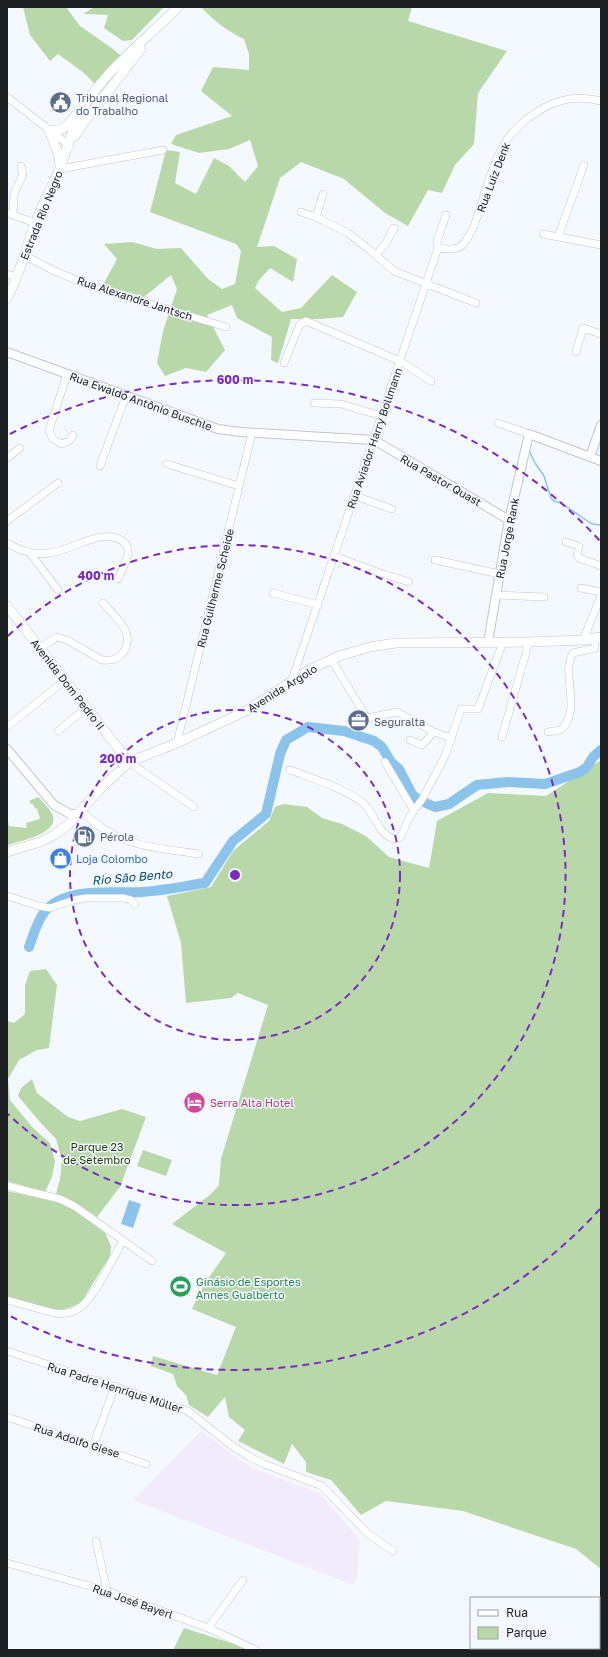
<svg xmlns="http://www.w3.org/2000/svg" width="608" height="1657" font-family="'Golos Text',sans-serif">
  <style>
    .industrial { fill: #f2ebfc }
    .green { fill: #b8d8aa }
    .water { fill: #8cc3eb }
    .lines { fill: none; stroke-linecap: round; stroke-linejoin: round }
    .stream { stroke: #8cc3eb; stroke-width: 1.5 }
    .river { stroke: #8cc3eb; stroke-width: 10 }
    .minor-casing { stroke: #bfc6cf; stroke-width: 8 }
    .tertiary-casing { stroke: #bfc6cf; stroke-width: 10 }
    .secondary-casing { stroke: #bfc6cf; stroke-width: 10 }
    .minor { stroke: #fff; stroke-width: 7 }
    .tertiary { stroke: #fff; stroke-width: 8 }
    .secondary { stroke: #fff; stroke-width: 9 }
    .ring { fill: none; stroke: #7b2cbf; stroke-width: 2; stroke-dasharray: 7 5 }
    .labels { text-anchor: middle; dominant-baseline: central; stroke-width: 3; stroke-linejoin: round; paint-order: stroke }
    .service-label { font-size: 11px; fill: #4e5e75; stroke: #f4f9ff; text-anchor: start }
    .street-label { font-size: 11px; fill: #1d2023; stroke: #f4f9ff }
    .shop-label { font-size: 11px; fill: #366cbe; stroke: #f4f9ff; text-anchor: start }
    .hotel-label { font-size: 11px; fill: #b23c85; stroke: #f4f9ff; text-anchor: start }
    .park-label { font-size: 11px; fill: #1c3d06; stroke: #f4f9ff }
    .leisure-label { font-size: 11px; fill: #27864d; stroke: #f4f9ff; text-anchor: start }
    .water-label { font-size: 12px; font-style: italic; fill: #024a6f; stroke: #f4f9ff }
    .centre { fill: #7b2cbf; stroke: #f4f9ff; stroke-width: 2 }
    .ring-label { font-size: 12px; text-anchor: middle; font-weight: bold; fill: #7b2cbf; stroke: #f4f9ff; stroke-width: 3; stroke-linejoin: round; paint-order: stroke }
  </style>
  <rect width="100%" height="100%" fill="#f4f9ff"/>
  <!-- industrial -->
  <path class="industrial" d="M201,1431L252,1468L320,1493L360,1540L357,1579L353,1585L133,1500Z"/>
  <!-- green -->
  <path class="green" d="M23,7H66L80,26L113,49L121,56L95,84L83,72L58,54L50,61L30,35Z
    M94,7H164L132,40L123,41L104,28L108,15L83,14Z
    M201,7H412L408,21L507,51L478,93L474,144L455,165L442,193L428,190L408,226L385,213L344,179L301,162L280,178L257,247L274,246L297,259L293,282L270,268L259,280L255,288L282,312L301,308L332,275L357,292L343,317L320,319H291L278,363L271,360L272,337L237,318L232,305L207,315L225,350L206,372L186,368L165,376L157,363L163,331L177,289L171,275L144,297L103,285L117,259L104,244L132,242L157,249L181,248L208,279L222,289L235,284L241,251L236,244L150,212L166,150L180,152L175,183L196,194L214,158L229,166L245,182L258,166L250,140L229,149L199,153L171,144L176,135L232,116L201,91L213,67L249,70V54L244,39C227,31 214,21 201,7Z
    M601,760V1569L576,1549L463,1511L386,1501L361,1515L331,1480L306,1472V1462L292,1444L284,1464L238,1441L245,1430L229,1417L225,1397L208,1417L189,1405L186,1395L177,1386L173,1374L151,1366L153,1356L217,1375L236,1327L192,1309L205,1283L226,1253L172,1224L211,1194L219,1185L221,1159L268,1005L238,993L231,998L186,1003L181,943L167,896L211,887L233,851L269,821L275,807L283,804L307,807L322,818L342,824L366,836L389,857L429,868L437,821L488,793L546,796Z
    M38,797C43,802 49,808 52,814C62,833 20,841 8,845L7,822H8L9,826L27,828L26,823L40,819L37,808L35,809L33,804H31L29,801Z
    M46,969L57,985L49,1048L37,1050L19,1060L8,1079L10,1100L33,1128L50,1143L55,1161L52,1177L45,1192L7,1181V1021L14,1023L25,1014V985L30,971Z
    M32,1079L37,1093L68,1117L80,1121L122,1109L146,1117L120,1187L97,1217L78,1204L56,1194L60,1179L62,1160L56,1139L39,1121L18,1096L21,1088Z
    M143,1150L172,1160L166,1176L137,1166Z
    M7,1191L67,1204L78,1210L105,1233L111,1246L110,1256L82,1301C59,1319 31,1304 7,1296Z
    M184,1628L253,1650H173Z"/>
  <!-- water -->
  <path class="water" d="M129,1200L141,1204L133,1228L121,1224Z"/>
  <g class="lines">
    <!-- stream -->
    <path class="stream" d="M529,450L535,463L544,476L551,498L554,501L561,503L592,524L601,525"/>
    <!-- river -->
    <path class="river" d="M29,947C33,936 37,921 45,911C67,886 112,894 141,892C162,891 184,886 205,883L233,841L266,814L280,754L286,740L308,727L344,731L374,741L382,747L391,762L399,769L412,794L417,799L435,807L449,804L477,785L508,782L545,784L580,772L587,767L593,757L601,750"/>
    <defs>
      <path id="minor" d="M7,97L70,146
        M60,169L163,150
        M301,212L316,217L348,233L371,251L394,271L476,303
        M7,213L35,223
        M13,215L14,194L23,174L21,166
        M316,217L323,194
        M543,234L601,245
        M558,237L584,165
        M438,248C461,252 465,246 474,226C484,199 490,168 505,143C510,133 519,126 527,119C550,101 572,94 601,101
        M24,255L52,270L88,285L226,327
        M376,255L386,243L394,228
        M7,274L17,277
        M576,352L583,328L601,334
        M284,363L300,324L306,321L400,361L431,381
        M67,374L49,431L53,439L62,444L69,441L73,435
        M314,403L341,404L382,416
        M498,423L529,434
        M7,458L20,448
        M167,464L239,486
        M100,466L126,396
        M355,496L392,509
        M7,521L58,483
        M566,542L579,546L577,555L579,558L601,566
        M7,543C20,551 33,555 48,553C67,551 83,540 101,537C112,535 129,539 128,553C127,562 121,571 118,579
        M30,553L58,590
        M334,556L377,572L409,582
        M435,560L500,574
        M581,588L601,592
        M273,593L318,605
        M496,595L544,597
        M583,640L601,596
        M40,648L57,637L67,640L102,660C110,661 117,660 122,654C138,634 115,617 103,603
        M331,659L367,718L397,712L434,732L452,738
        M292,680L438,248L437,241L446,215
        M7,727L65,680
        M58,731L86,708
        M548,732L561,730C583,708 560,675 573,653L595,648V639
        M502,737L529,642
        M410,740L422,745L434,732
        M177,743L252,433
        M129,762L194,807
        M385,762L414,811
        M290,770C311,778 350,790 365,805C376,816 381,840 398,839L401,836L409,818L423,798L445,756L461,709H478L503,642
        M81,810C116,847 152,847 199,854
        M7,896L39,906L50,908L74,900L86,898H124L131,900L135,904
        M7,1186L60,1199L74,1206L152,1261
        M7,1300L54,1313C62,1314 69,1314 76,1310C93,1302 113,1258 123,1240
        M7,1351L188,1411L231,1445L250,1457L264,1464L322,1486L367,1533L393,1551
        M7,1417L146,1464
        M93,1446L115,1386
        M96,1541L107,1591
        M7,1563L107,1591L208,1628L256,1650
        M208,1628L243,1580"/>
      <path id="tertiary" d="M7,352L218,429L241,432L374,440L509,520
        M590,457L601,425
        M488,642L509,520L529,434L601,461
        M7,749L54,805L70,814H77"/>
      <path id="secondary" d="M75,136L84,122L141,49
        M60,165L58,153L49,130C65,132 67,125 76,115
        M7,298C20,276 25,249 35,224C43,202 55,182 63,160C69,144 72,128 81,112C104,70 145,41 178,7
        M7,606L129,762
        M7,852L40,842L54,835L69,824L100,789L129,762L177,743L246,711L309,670L339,656L370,647L396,643L529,642L583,640L601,637"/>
    </defs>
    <!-- minor casing -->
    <use href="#minor" class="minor-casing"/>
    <!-- tertiary casing -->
    <use href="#tertiary" class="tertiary-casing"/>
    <!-- secondary casing -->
    <use href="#secondary" class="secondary-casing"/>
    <!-- minor -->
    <use href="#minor" class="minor"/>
    <!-- tertiary -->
    <use href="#tertiary" class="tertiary"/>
    <!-- secondary -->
    <use href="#secondary" class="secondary"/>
  </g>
  <!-- distance rings -->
  <g class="ring">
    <circle cx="235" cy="875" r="165"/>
    <path d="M8 636A330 330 0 1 1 8 1114"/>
    <path d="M600 1209A495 495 0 0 1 10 1316M10 434A495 495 0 0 1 600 541"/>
  </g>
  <!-- icons -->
  <defs>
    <symbol id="civic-disc" viewBox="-11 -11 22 22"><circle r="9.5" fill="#5c6f8a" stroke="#f4f9ff"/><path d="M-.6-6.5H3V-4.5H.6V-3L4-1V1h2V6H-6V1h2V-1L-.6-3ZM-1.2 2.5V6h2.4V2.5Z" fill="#fff"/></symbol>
    <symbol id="office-disc" viewBox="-11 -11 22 22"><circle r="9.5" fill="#5c6f8a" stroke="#f4f9ff"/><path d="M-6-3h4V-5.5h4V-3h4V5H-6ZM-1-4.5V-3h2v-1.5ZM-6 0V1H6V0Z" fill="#fff"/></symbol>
    <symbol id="fuel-disc" viewBox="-11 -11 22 22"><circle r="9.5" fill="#5c6f8a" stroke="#f4f9ff"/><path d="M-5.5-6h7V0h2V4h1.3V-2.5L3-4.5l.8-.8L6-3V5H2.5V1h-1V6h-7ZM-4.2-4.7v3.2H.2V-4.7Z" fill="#fff"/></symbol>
    <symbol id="shop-disc" viewBox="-11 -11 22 22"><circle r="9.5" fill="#3f7fe0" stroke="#f4f9ff"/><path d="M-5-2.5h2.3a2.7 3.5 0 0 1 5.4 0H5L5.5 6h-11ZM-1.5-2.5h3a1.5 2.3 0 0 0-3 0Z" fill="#fff"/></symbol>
    <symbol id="hotel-disc" viewBox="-11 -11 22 22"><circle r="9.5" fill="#d1479c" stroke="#f4f9ff"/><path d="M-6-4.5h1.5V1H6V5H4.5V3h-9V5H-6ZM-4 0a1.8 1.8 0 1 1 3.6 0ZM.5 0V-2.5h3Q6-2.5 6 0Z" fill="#fff"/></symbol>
    <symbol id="stadium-disc" viewBox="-11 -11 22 22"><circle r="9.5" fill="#2e9e5b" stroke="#f4f9ff"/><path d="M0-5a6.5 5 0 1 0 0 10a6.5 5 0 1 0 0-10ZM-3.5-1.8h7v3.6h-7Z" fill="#fff"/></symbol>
  </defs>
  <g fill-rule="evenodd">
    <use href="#civic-disc" x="48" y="90" width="25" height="25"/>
    <use href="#office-disc" x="346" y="708" width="25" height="25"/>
    <use href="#fuel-disc" x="72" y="824" width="25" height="25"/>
    <use href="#shop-disc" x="48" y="846" width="25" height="25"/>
    <use href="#hotel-disc" x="182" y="1090" width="25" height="25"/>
    <use href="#stadium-disc" x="168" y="1274" width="25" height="25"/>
  </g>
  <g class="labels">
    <!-- service labels -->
    <g class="service-label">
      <text x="76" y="97">Tribunal Regional<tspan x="76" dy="13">do Trabalho</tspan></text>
      <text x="374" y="721">Seguralta</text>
      <text x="100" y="836">Pérola</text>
    </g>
    <!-- street labels -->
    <g class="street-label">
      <text transform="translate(493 177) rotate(-69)">Rua Luiz Denk</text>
      <text transform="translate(41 215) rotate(-68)">Estrada Rio Negro</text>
      <text transform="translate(135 298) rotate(18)">Rua Alexandre Jantsch</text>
      <text transform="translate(141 401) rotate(20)">Rua Ewaldo Antônio Buschle</text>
      <text transform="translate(374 438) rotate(-71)">Rua Aviador Harry Bollmann</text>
      <text transform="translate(441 480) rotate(30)">Rua Pastor Quast</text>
      <text transform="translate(507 538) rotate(-79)">Rua Jorge Rank</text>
      <text transform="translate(215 588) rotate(-76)">Rua Guilherme Scheide</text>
      <text transform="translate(68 684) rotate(52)">Avenida Dom Pedro II</text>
      <text transform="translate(282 688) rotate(-32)">Avenida Argolo</text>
      <text transform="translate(115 1387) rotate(18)">Rua Padre Henrique Müller</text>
      <text transform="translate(77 1440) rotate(18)">Rua Adolfo Giese</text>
      <text transform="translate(133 1601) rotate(19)">Rua José Bayerl</text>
    </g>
    <!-- shop labels -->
    <g class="shop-label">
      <text x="76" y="858">Loja Colombo</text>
    </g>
    <!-- hotel labels -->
    <g class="hotel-label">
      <text x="210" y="1102">Serra Alta Hotel</text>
    </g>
    <!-- park labels -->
    <g class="park-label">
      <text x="97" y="1146">Parque 23<tspan x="97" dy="13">de Setembro</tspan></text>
    </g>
    <!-- leisure labels -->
    <g class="leisure-label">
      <text x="196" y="1281">Ginásio de Esportes<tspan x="196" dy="13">Annes Gualberto</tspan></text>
    </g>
    <!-- water labels -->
    <g class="water-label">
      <text transform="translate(132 877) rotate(-5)">Rio São Bento</text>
    </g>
  </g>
  <circle cx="235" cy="875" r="6" class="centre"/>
  <g class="ring-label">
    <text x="235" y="384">600 m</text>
    <text x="96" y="580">400 m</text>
    <text x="118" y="763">200 m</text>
  </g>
  <!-- border -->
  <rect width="608" height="1657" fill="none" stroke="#1d2023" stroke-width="16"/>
  <!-- legend -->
  <rect x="470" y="1597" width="130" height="52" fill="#f4f9ff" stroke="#9ea2a7"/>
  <rect x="478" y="1610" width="20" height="6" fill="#ffffff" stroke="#9ea2a7"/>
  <text x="506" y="1617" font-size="12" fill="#1d2023">Rua</text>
  <rect x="478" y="1627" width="20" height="12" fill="#b8d8aa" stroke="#9ea2a7"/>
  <text x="506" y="1637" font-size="12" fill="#1d2023">Parque</text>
</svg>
